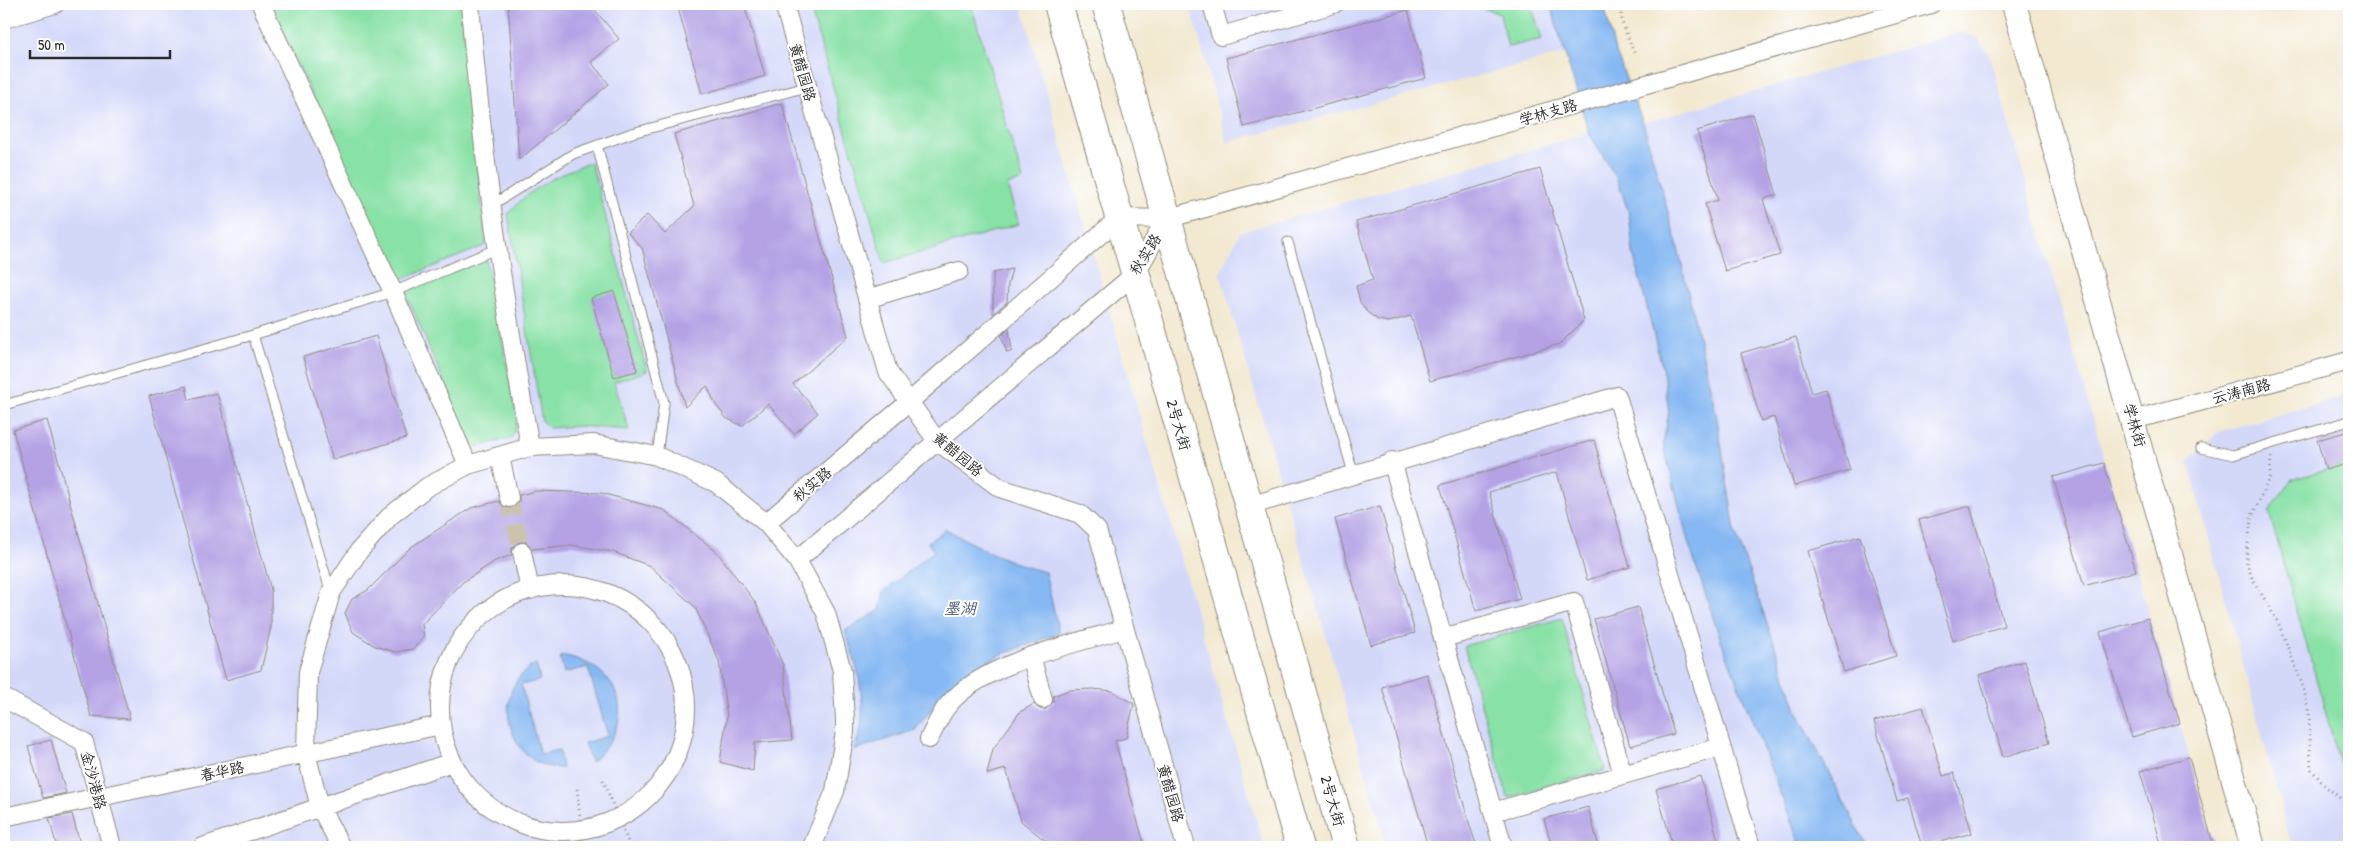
<svg xmlns="http://www.w3.org/2000/svg" width="2353" height="851" font-family="'Patrick Hand','LXGW WenKai TC',sans-serif">
  <style>
    .built { fill: #d3d8f9 }
    .green { fill: #88e1a6; stroke: #5a8668 }
    .water { fill: #86b8f3; stroke: #58728f }
    .building { fill: #b4a2e5 }
    .lines { fill: none; stroke-linecap: round; stroke-linejoin: round }
    .street-tunnel { stroke: #cbc3b0; stroke-width: 18; stroke-dasharray: 18 9; stroke-linecap: butt }
    .lane-casing { stroke: #8f8a7e; stroke-width: 11 }
    .street-casing { stroke: #8f8a7e; stroke-width: 20 }
    .secondary-casing { stroke: #8f8a7e; stroke-width: 26 }
    .primary-casing { stroke: #8f8a7e; stroke-width: 30 }
    .path { stroke: #8f8a7e; stroke-width: 3; stroke-dasharray: 1 4; stroke-linecap: butt }
    .lane { stroke: #fff; stroke-width: 9 }
    .street { stroke: #fff; stroke-width: 18 }
    .secondary { stroke: #fff; stroke-width: 24 }
    .primary { stroke: #fff; stroke-width: 28 }
    .labels { text-anchor: middle; dominant-baseline: central; stroke-width: 4; stroke-linejoin: round; paint-order: stroke }
    .street-label { font-size: 15px; fill: #2b2b2b; stroke: #fff }
    .water-label { font-size: 16px; font-style: italic; fill: #4b5c71; stroke: #fff }
  </style>
  <rect width="100%" height="100%" fill="#fff"/>
  <filter id="ink" filterUnits="userSpaceOnUse"><feTurbulence type="fractalNoise" baseFrequency=".02" numOctaves="2"/><feDisplacementMap in="SourceGraphic" scale="10" xChannelSelector="R" yChannelSelector="G"/><feConvolveMatrix kernelMatrix="1 2 1 2 8 2 1 2 1" color-interpolation-filters="sRGB"/></filter>
  <filter id="wash" filterUnits="userSpaceOnUse"><feTurbulence type="fractalNoise" baseFrequency=".0096" numOctaves="4" result="noise"/><feDisplacementMap in="SourceGraphic" scale="20" xChannelSelector="R" yChannelSelector="G"/><feGaussianBlur stdDeviation="1.12" result="paint"/><feColorMatrix in="noise" values="0 0 0 0 0 0 0 0 0 0 0 0 0 0 0 0 0 1.4 0 .05"/><feComposite in="paint" operator="in"/></filter>
  <g filter="url(#wash)">
    <rect width="100%" height="100%" fill="#f3e9d1"/>
    <!-- built -->
    <path class="built" d="M4,4H1021L1264,847H4Z
      M1190,4H1590L1601,44L1227,142Z
      M1961,32L1978,38L1989,54L2215,847H1867L1798,713L1735,531L1716,413L1698,330L1678,248L1643,123Z
      M1589,133L1617,179L1629,213L1633,252L1662,367L1669,412L1663,443L1689,545L1719,635L1801,847H1387L1220,273L1240,232Z
      M2349,395V847H2292L2188,461L2218,432Z"/>
    <!-- green -->
    <path class="green" d="M270,4H461L486,245L398,281Z
      M809,4H971L1023,180L1007,185L1019,224L884,263Z
      M1471,4H1531L1542,39L1508,47L1500,14Z
      M591,162L647,371L614,382L629,430L578,426L549,428L542,421L508,214C529,188 560,173 591,162Z
      M486,259L517,418L515,430L511,438L476,447L469,441L405,291Z
      M2349,463V772L2343,774L2269,512L2291,480Z
      M1562,618L1605,770L1508,798L1464,646Z"/>
    <!-- water -->
    <path class="water" d="M1550,4H1604L1614,47L1643,123L1678,248L1716,413L1735,531L1798,713L1867,847H1801L1719,635L1689,545L1663,443L1669,412L1662,367L1633,252L1629,213L1617,179L1589,133Z
      M946,529C979,548 1009,563 1045,572L1059,633L1000,655L971,670L943,695L915,730L854,750C856,743 860,735 861,728C866,696 856,661 845,631L880,610L884,591L934,551L928,542Z
      M566,656C625,669 638,724 591,762L584,743L608,736L588,667L564,673L560,657Z
      M536,664L540,680L521,685L540,754L559,750L562,768C508,770 487,688 536,664Z"/>
    <g id="blocks">
      <!-- building -->
      <path class="building" d="M508,4H590L619,39L591,62L609,84L519,160Z
        M677,4H744L765,76L702,94Z
        M1408,10L1426,78L1244,127L1226,58Z
        M782,103L848,336L793,384L818,413L794,434L768,404L742,426L726,418L716,405L707,386L685,407L642,248L628,233L647,215L665,234L694,206L674,134Z
        M1753,114L1777,195L1763,199L1780,255L1725,271L1705,204L1718,200L1697,131Z
        M1540,169L1584,320L1560,344L1430,381L1411,316L1389,322L1378,320L1367,312L1360,302L1356,286L1373,280L1356,222Z
        M1012,269L1008,284L1007,302L993,314V273Z
        M614,291L637,371L614,377L591,298Z
        M1009,328L1012,351L1007,353L1001,336Z
        M376,336L406,438L333,460L303,357Z
        M1796,337L1812,393L1826,389L1850,470L1794,486L1774,417L1761,421L1741,353Z
        M186,386L189,400L217,393L271,590V627L261,670L226,680L149,396Z
        M47,420L130,719L91,716L13,430Z
        M2349,431V463L2326,470L2317,440Z
        M1594,440L1630,567L1587,580L1557,472L1489,492L1520,599L1476,611L1440,485Z
        M2104,463L2136,571L2084,586L2053,477Z
        M536,491L601,493L664,510L717,552L756,603L783,665L792,740L755,743L753,771L720,762L727,716L719,661L695,607L650,566L613,552L572,545L532,549L526,542H519L512,548V555L495,561L463,582L422,624L424,637L413,649L395,652L375,646L353,632L345,613L352,599L368,590L411,547L471,508L499,501L505,508H512L519,502V495Z
        M1380,506L1415,633L1371,645L1335,519Z
        M1970,506L2004,626L1953,641L1919,520Z
        M1860,536L1896,656L1844,672L1808,551Z
        M1638,607L1674,734L1630,746L1594,619Z
        M2148,618L2180,723L2132,737L2100,632Z
        M2025,661L2049,743L2003,757L1979,675Z
        M1427,674L1470,826L1477,847H1428L1382,687Z
        M1093,689L1112,691L1134,704L1126,738L1115,741L1145,847H1053L1021,821L1006,769L987,774L993,749L1020,712L1034,704L1040,709H1046L1053,702V696L1069,690Z
        M1923,707L1943,776L1954,773L1972,833L1922,847L1908,798L1897,801L1874,721Z
        M51,740L66,793L43,798L28,746Z
        M2189,757L2214,847H2162L2140,771Z
        M1700,776L1720,847H1673L1656,789Z
        M1588,807L1599,847H1552L1544,819Z
        M72,814L81,847H57L49,818Z"/>
    </g>
  </g>
  <g filter="url(#ink)">
    <use href="#blocks" fill-opacity="0" stroke="#8f8a7e" stroke-width="1"/>
    <g class="lines">
      <!-- street-tunnel -->
      <path class="street-tunnel" d="M509,498L522,552"/>
      <defs>
        <path id="lane" d="M7,4L11,17
          M597,145L664,403L657,456
          M492,205L573,154L632,133L807,87
          M1288,242L1353,473
          M253,335L331,593
          M4,405L253,335L393,292L496,249
          M2201,448L2233,455L2349,421"/>
        <path id="street" d="M261,4L393,292L468,465
          M470,4C481,153 504,300 530,447
          M784,4L888,372L937,441L1000,488L1080,514L1097,530L1186,847
          M1212,4L1221,36L1334,4
          M4,19L55,4
          M867,299L959,271
          M2133,420L2349,361
          M500,456L509,498
          M1392,461L1503,847
          M1249,506L1617,396L1751,847
          M766,523L908,403L1119,218L1166,219L1931,4
          M522,552L530,590
          M797,560L1136,273L1166,219
          M440 708a123 123 0 1 1 246 0a123 123 0 1 1-246 0Z
          M1443,638L1574,602L1623,775
          M1031,656L1043,699
          M4,698L84,742L112,847
          M929,739C934,729 939,718 945,709C977,664 1073,644 1124,629
          M1493,812L1721,747
          M4,817L441,725
          M203,847L452,762
          M341,847L320,807L306,753L308,672L331,593L359,551L390,516L427,487L468,465L530,447L594,444L657,456L716,483L766,523L797,560L826,613L842,671L845,720V732L835,791L812,847"/>
        <path id="secondary" d="M2014,4L2253,847"/>
        <path id="primary" d="M1058,4L1300,847
          M1106,4L1346,847"/>
      </defs>
      <!-- lane casing -->
      <use href="#lane" class="lane-casing"/>
      <!-- street casing -->
      <use href="#street" class="street-casing"/>
      <!-- secondary casing -->
      <use href="#secondary" class="secondary-casing"/>
      <!-- primary casing -->
      <use href="#primary" class="primary-casing"/>
      <!-- path -->
      <path class="path" d="M1619,4L1623,25L1635,55
        M2271,457L2270,476L2251,519L2246,561L2252,578L2278,622L2304,689L2309,714L2311,769L2325,786L2349,805
        M603,780L630,847
        M577,789L583,847"/>
      <!-- lane -->
      <use href="#lane" class="lane"/>
      <!-- street -->
      <use href="#street" class="street"/>
      <!-- secondary -->
      <use href="#secondary" class="secondary"/>
      <!-- primary -->
      <use href="#primary" class="primary"/>
    </g>
  </g>
  <g class="labels">
    <!-- street labels -->
    <g class="street-label">
      <text transform="translate(803 72) rotate(74)">黄醋园路</text>
      <text transform="translate(1548 112) rotate(-16)">学林支路</text>
      <text transform="translate(1145 254) rotate(-58)">秋实路</text>
      <text transform="translate(2241 391) rotate(-15)">云涛南路</text>
      <text transform="translate(1179 425) rotate(74)">2号大街</text>
      <text transform="translate(2135 425) rotate(74)">学林街</text>
      <text transform="translate(958 454) rotate(40)">黄醋园路</text>
      <text transform="translate(812 484) rotate(-40)">秋实路</text>
      <text transform="translate(222 771) rotate(-12)">春华路</text>
      <text transform="translate(94 780) rotate(75)">金沙港路</text>
      <text transform="translate(1171 793) rotate(74)">黄醋园路</text>
      <text transform="translate(1333 801) rotate(74)">2号大街</text>
    </g>
    <!-- water labels -->
    <g class="water-label">
      <text x="960" y="608">墨湖</text>
    </g>
  </g>
  <!-- margin -->
  <rect width="2353" height="851" fill="none" stroke="#fff" stroke-width="20"/>
  <!-- scale -->
  <path d="M30 50v8h140v-8" fill="none" stroke="#2b2b2b" stroke-width="2.5"/>
  <text x="38" y="50" font-size="15" fill="#2b2b2b" stroke="#ffffff" stroke-width="4" paint-order="stroke">50 m</text>
</svg>
